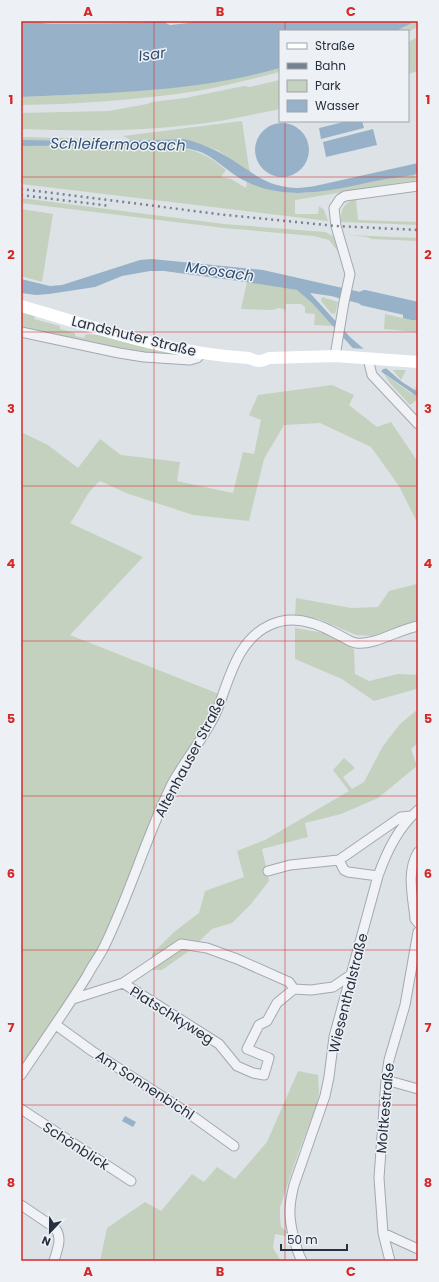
<svg xmlns="http://www.w3.org/2000/svg" width="439" height="1282" font-family="Poppins,sans-serif">
  <style>
    .green { fill: #c4d1be }
    .water { fill: #97b1c8 }
    .pier { fill: #dde2e7 }
    .lines { fill: none; stroke-linecap: round; stroke-linejoin: round }
    .river { stroke: #97b1c8; stroke-width: 16 }
    .street-casing { stroke: #a3a9b1; stroke-width: 11 }
    .street { stroke: #f0f2f6; stroke-width: 9 }
    .secondary { stroke: #fff; stroke-width: 12 }
    .rail { stroke: #778291; stroke-width: 2.5; stroke-dasharray: 2 4; stroke-linecap: butt }
    .grid { fill: none; stroke: #d62828; stroke-width: 1; stroke-opacity: 0.55 }
    .labels { text-anchor: middle; dominant-baseline: central; stroke-width: 3; stroke-linejoin: round; paint-order: stroke }
    .street-label { font-size: 14px; fill: #27303e; stroke: #edf1f5 }
    .water-label { font-size: 15px; font-style: italic; fill: #305073; stroke: #edf1f5 }
    .neatline { fill: none; stroke: #d62828; stroke-width: 1.5 }
    .grid-label { font-size: 13px; text-anchor: middle; font-weight: bold; fill: #d62828 }
  </style>
  <rect width="100%" height="100%" fill="#dde2e7"/>
  <!-- green -->
  <path class="green" d="M24,21H150L139,23L53,24Z
    M416,21H418V27L408,32V31H396Z
    M418,37V71L408,74V42Z
    M280,68V72C252,79 225,86 197,91C139,100 80,104 21,105V97C107,93 196,91 280,68Z
    M280,80V109C250,115 220,122 190,125C133,132 77,131 21,129V113L109,111L147,104L152,102L185,98L239,87L245,86L250,87Z
    M242,121L249,168L251,173L217,150L184,139L131,140L123,136Z
    M21,137L101,139L106,141L21,140Z
    M164,145C192,149 205,152 226,170L221,177L231,179L246,188L247,182L275,191L290,193H307L415,174L416,180L295,200V214H318L319,206L324,210L328,221L21,184V146Z
    M21,198L224,224L325,232L333,236L339,253L329,240L314,236L224,228L21,203Z
    M356,199L358,220L418,222V225L341,222C340,210 344,202 356,199Z
    M21,209L53,214L42,282L21,276Z
    M347,235L418,238V241L372,239L367,237Z
    M247,282L297,290L312,303L333,326L314,325L315,314L305,313V307L301,304H286L285,313L284,309L279,308L272,310L241,309Z
    M322,297L338,302L335,314L331,313L321,301Z
    M21,311L35,315L34,319L60,326V329L75,333V336L84,338L86,334L108,336L174,353L173,357L120,350L21,328Z
    M385,314L411,320H418V332L384,329Z
    M393,370H406L401,380Z
    M384,374L412,394L415,391V389L418,381V399L410,405L390,383Z
    M332,385L354,395L349,405L377,427L391,422L418,462V524L399,486L371,447L320,423L284,425L264,459L249,521L193,515L126,493L100,481C85,493 81,509 70,523L143,557L70,635L219,694L99,947L65,1003L21,1068V432L48,445L78,468L100,439L121,455L180,462L177,481L233,493L243,452L254,454L261,420L249,415L258,395Z
    M418,579V620L376,636L356,635L319,619L295,616L296,598L351,608L378,607L389,591L417,584Z
    M295,628L324,633L354,649L355,674L369,681L398,674L418,675V691L416,689L374,701L342,679L295,659Z
    M418,709V743L411,749L417,766L378,798L341,814L305,823L308,837L262,849L269,881L251,904L232,923L212,929L189,951L162,970H152V954L174,932L199,913L205,891L244,877L237,851L265,840L349,791L333,770L344,758L355,768L343,777L352,789L364,782L383,746L400,724Z
    M298,1071L318,1075L319,1093L317,1105L299,1151L280,1207V1218L281,1227L287,1232L286,1236L275,1234L273,1248L281,1261H100L107,1228L145,1202L161,1211L192,1174L204,1182L217,1167L235,1179L267,1142Z"/>
  <!-- water -->
  <path class="water" d="M21,21L53,24L139,23L162,21L170,25L206,21H416L396,31H280V68C196,92 107,93 21,97Z
    M348,121H362L364,128L321,139L319,128Z
    M255 150a27 27 0 1 1 54 0a27 27 0 1 1-54 0Z
    M373,129L377,145L326,157L323,142Z
    M184,139C206,144 224,154 243,167C255,175 266,183 281,186C293,189 303,188 315,186L418,163V174C404,177 390,178 376,181C331,190 290,202 247,182C231,175 218,160 203,153C191,148 177,147 164,145L21,146V140L106,141Z
    M152,259L263,270L387,298L384,310L331,296L310,293L350,337L402,382L418,392V397L376,368L359,355L312,303L297,290L239,281L164,271H150L122,276L95,287L49,294L36,295L21,293V279L50,286L62,285L140,260Z
    M400,302L418,304V320H411L403,318V314L398,313Z
    M125,1116L136,1122L133,1127L122,1121Z"/>
  <!-- pier -->
  <path class="pier" d="M349,348L368,349L389,368L383,369L381,372V375L358,357Z"/>
  <g class="lines">
    <!-- river -->
    <path class="river" d="M365,298L418,310"/>
    <defs>
      <path id="street" d="M21,332L119,353L144,357L190,360L197,358L202,353
        M335,356L344,302L350,274L336,226L334,208L340,199L345,196L418,186
        M368,359L372,375L418,424
        M418,852C406,872 413,897 415,919L418,923
        M339,860L344,870L348,872L378,876
        M268,871L290,865L339,860L401,817L411,816
        M123,983L219,1044L237,1066L253,1073L264,1075L269,1058L247,1049L259,1025L267,1021L277,1003L294,989L311,990L333,987L352,974
        M73,999L123,983L181,944L207,948L237,959L289,982L294,989
        M56,1025L92,1051L191,1115L234,1146
        M21,1075C43,1042 66,1010 87,976C92,966 99,957 104,947C130,894 146,837 172,784C185,760 203,739 215,715C229,683 235,641 270,625C292,614 315,622 335,633C342,636 349,642 356,643C373,646 400,629 418,626
        M386,1080L418,1089
        M21,1109L131,1181
        M21,1205L55,1228C63,1238 57,1250 54,1261
        M383,1233L418,1249
        M302,1261C296,1250 289,1222 290,1210C290,1201 292,1193 294,1185L325,1096L329,1077L334,1037L378,876C387,851 398,828 418,810
        M390,1261L383,1233L379,1178L386,1080L389,1060L405,1005L418,932"/>
    </defs>
    <!-- street casing -->
    <use href="#street" class="street-casing"/>
    <!-- street -->
    <use href="#street" class="street"/>
    <!-- secondary -->
    <path class="secondary" d="M21,306C95,327 171,354 249,358C257,362 261,362 269,358L335,356L418,362"/>
    <!-- rail -->
    <path class="rail" d="M21,189L226,215L336,226L418,230
      M21,195L110,206"/>
  </g>
  <!-- grid -->
  <path class="grid" d="M154,21V1261M285,21V31M285,121V1261M21,177H418M21,332H418M21,486H418M21,641H418M21,796H418M21,950H418M21,1105H418"/>
  <g class="labels">
    <!-- street labels -->
    <g class="street-label">
      <text transform="translate(134 336) rotate(14)">Landshuter Straße</text>
      <text transform="translate(190 757) rotate(-62)">Altenhauser Straße</text>
      <text transform="translate(348 993) rotate(-76)">Wiesenthalstraße</text>
      <text transform="translate(172 1015) rotate(32)">Platschkyweg</text>
      <text transform="translate(145 1085) rotate(33)">Am Sonnenbichl</text>
      <text transform="translate(385 1108) rotate(-85)">Moltkestraße</text>
      <text transform="translate(76 1146) rotate(33)">Schönblick</text>
    </g>
    <!-- water labels -->
    <g class="water-label">
      <text transform="translate(152 54) rotate(-8)">Isar</text>
      <text transform="translate(118 144) rotate(1)">Schleifermoosach</text>
      <text transform="translate(220 271) rotate(8)">Moosach</text>
    </g>
  </g>
  <!-- border -->
  <rect width="439" height="1282" fill="none" stroke="#edf1f5" stroke-width="44"/>
  <!-- legend -->
  <rect x="279" y="30" width="130" height="92" fill="#edf1f5" stroke="#9ea4ac"/>
  <rect x="287" y="43" width="20" height="6" fill="#ffffff" stroke="#9ea4ac"/>
  <text x="315" y="50" font-size="12" fill="#27303e">Straße</text>
  <rect x="287" y="63" width="20" height="6" fill="#778291" stroke="#9ea4ac"/>
  <text x="315" y="70" font-size="12" fill="#27303e">Bahn</text>
  <rect x="287" y="80" width="20" height="12" fill="#c4d1be" stroke="#9ea4ac"/>
  <text x="315" y="90" font-size="12" fill="#27303e">Park</text>
  <rect x="287" y="100" width="20" height="12" fill="#97b1c8" stroke="#9ea4ac"/>
  <text x="315" y="110" font-size="12" fill="#27303e">Wasser</text>
  <!-- north arrow -->
  <g transform="translate(50 1232) rotate(202)" stroke="#edf1f5" stroke-width="3" paint-order="stroke">
  <path d="M0-3L7 15L0 10L-7 15Z" fill="#27303e"/>
  <text y="-6" font-size="11" font-weight="bold" text-anchor="middle" fill="#27303e">N</text>
  </g>
  <!-- scale -->
  <path d="M281 1244v6h66v-6" fill="none" stroke="#27303e" stroke-width="2"/>
  <text x="287" y="1244" font-size="12" fill="#27303e" stroke="#edf1f5" stroke-width="3" paint-order="stroke">50 m</text>
  <rect x="22" y="22" width="395" height="1238" class="neatline"/>
  <g class="grid-label">
    <text x="88" y="16">A</text>
    <text x="220" y="16">B</text>
    <text x="351" y="16">C</text>
    <text x="11" y="104">1</text>
    <text x="428" y="104">1</text>
    <text x="11" y="259">2</text>
    <text x="428" y="259">2</text>
    <text x="11" y="413">3</text>
    <text x="428" y="413">3</text>
    <text x="11" y="568">4</text>
    <text x="428" y="568">4</text>
    <text x="11" y="723">5</text>
    <text x="428" y="723">5</text>
    <text x="11" y="878">6</text>
    <text x="428" y="878">6</text>
    <text x="11" y="1032">7</text>
    <text x="428" y="1032">7</text>
    <text x="11" y="1187">8</text>
    <text x="428" y="1187">8</text>
    <text x="88" y="1276">A</text>
    <text x="220" y="1276">B</text>
    <text x="351" y="1276">C</text>
  </g>
</svg>
